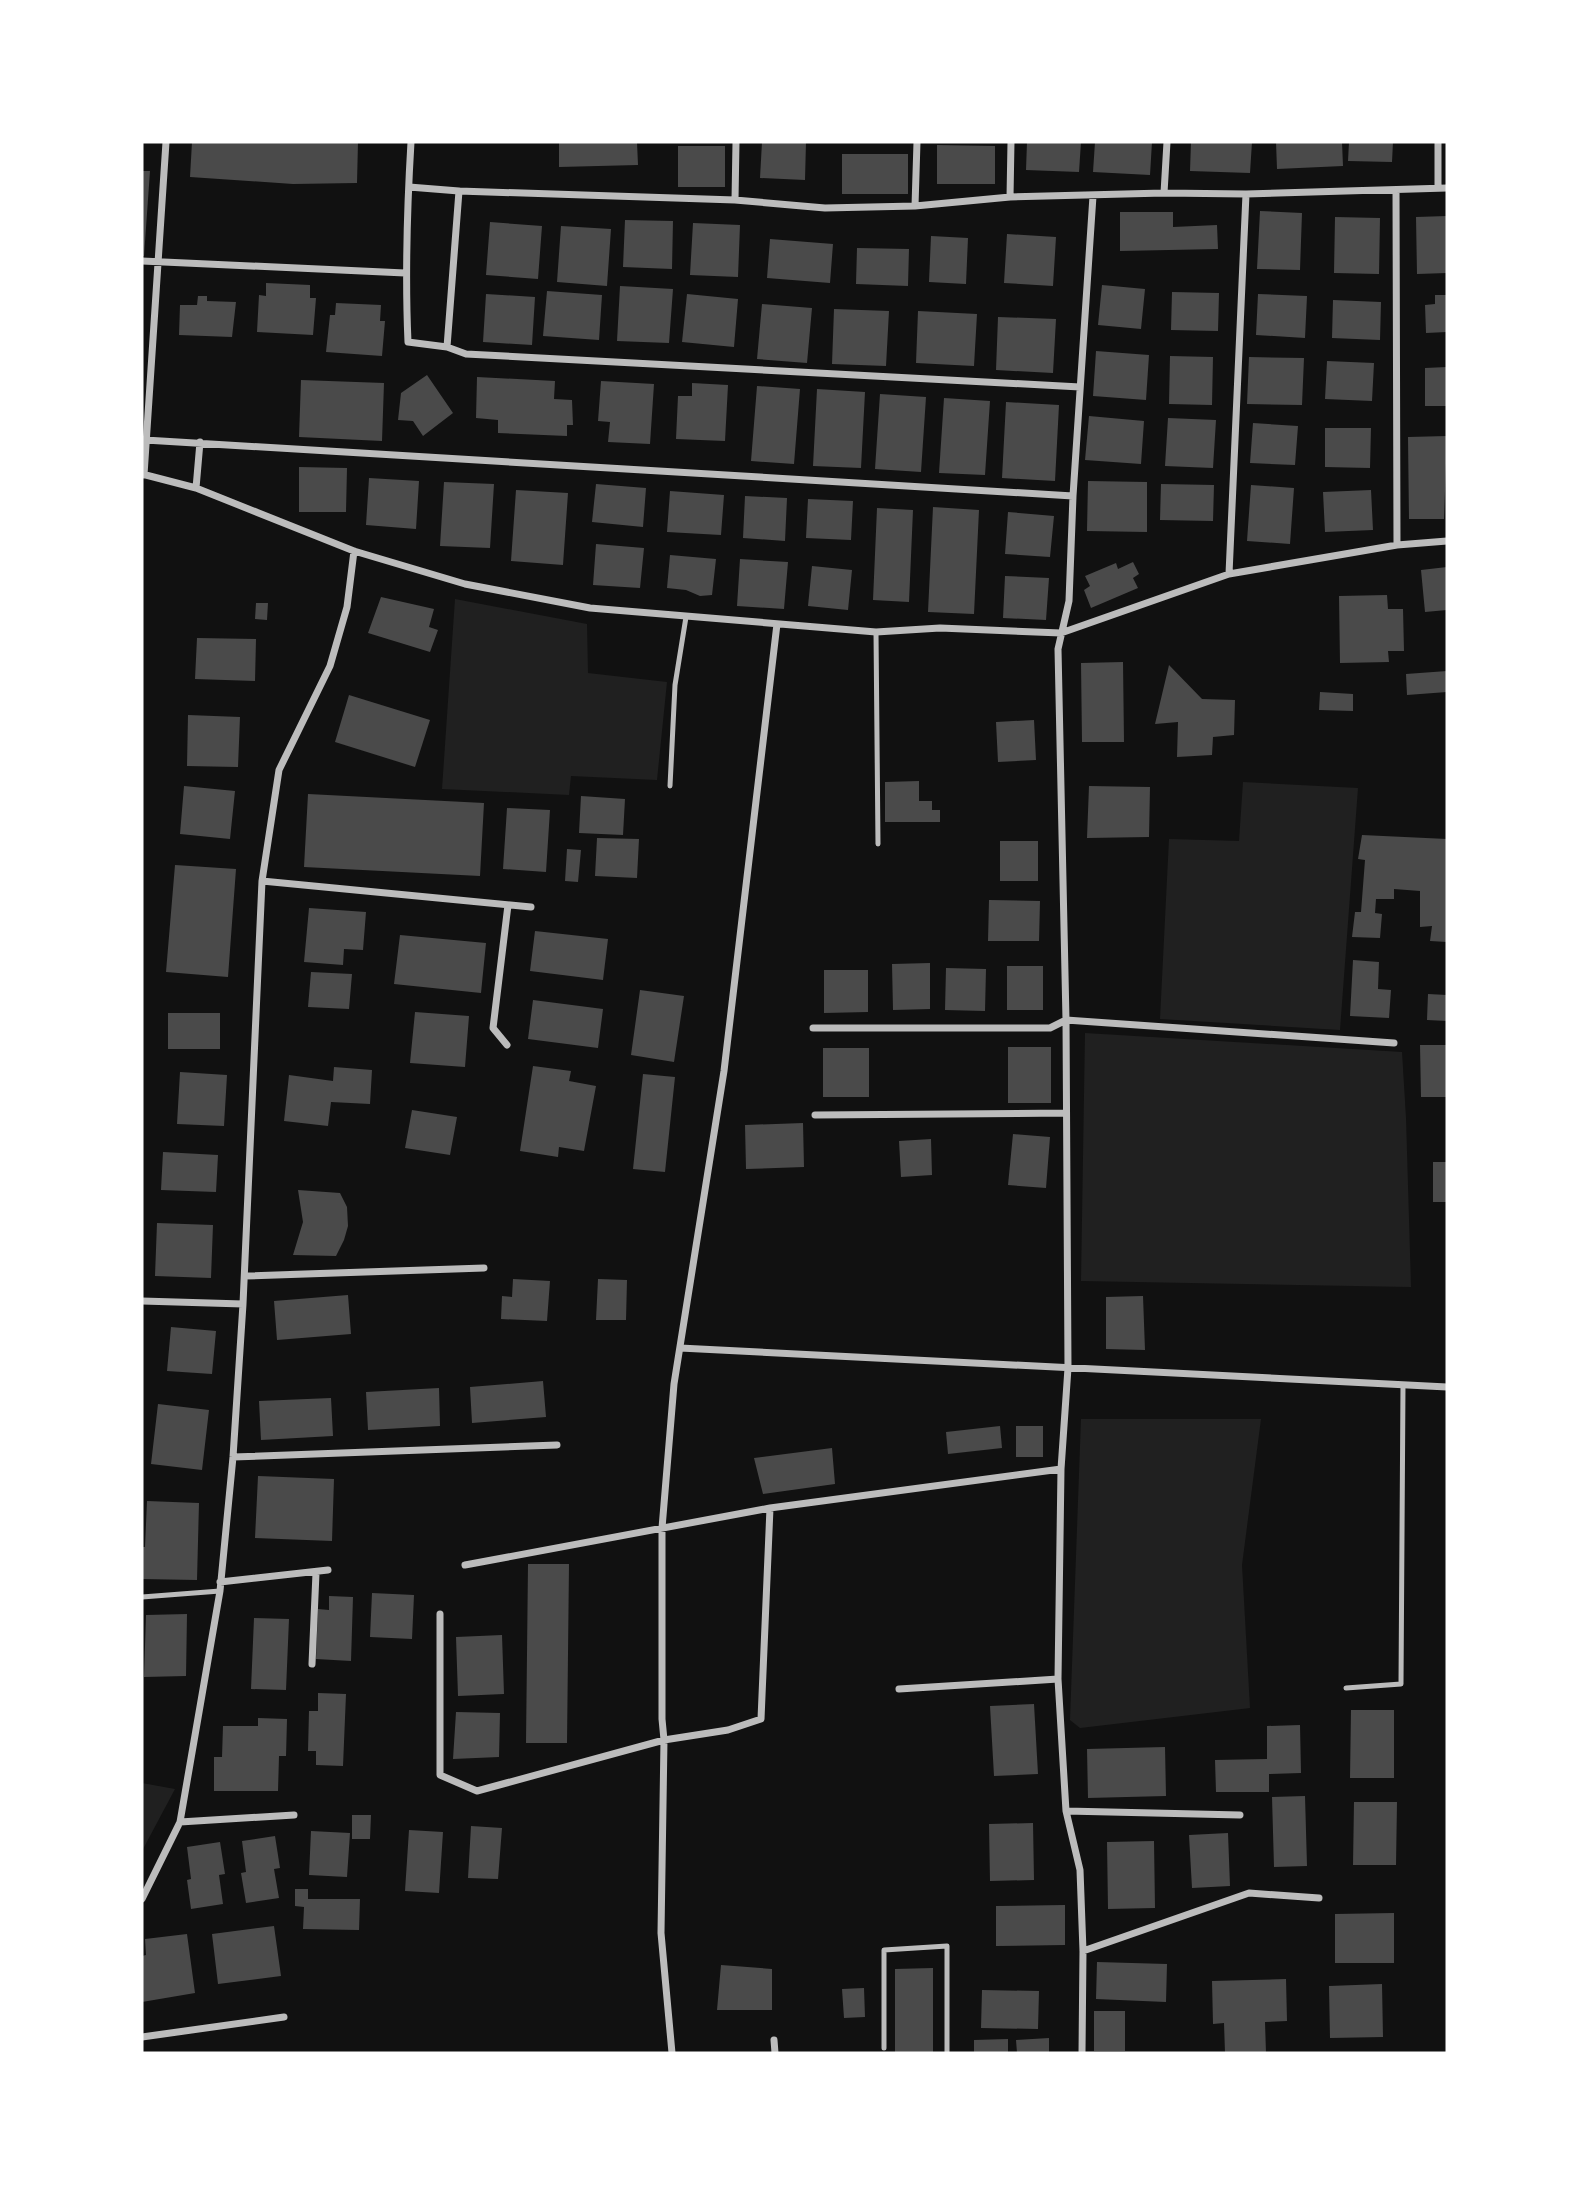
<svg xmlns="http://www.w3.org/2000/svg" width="1589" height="2195" font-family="'Asap Condensed',sans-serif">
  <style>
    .green { fill: #202020 }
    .building { fill: #4a4a4a }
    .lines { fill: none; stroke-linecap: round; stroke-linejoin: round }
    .service { stroke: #bcbcbc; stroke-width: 5 }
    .minor { stroke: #bcbcbc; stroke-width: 7 }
  </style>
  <rect width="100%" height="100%" fill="#111"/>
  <!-- green -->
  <path class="green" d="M455,599L587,624L588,673L667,682L657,780L571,776L569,795L442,789Z
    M1243,782L1358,788L1340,1030L1160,1019L1169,839L1239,841Z
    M1085,1033L1402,1052L1406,1118L1411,1287L1081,1281Z
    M1081,1419H1261L1242,1565L1250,1708L1080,1728L1070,1720Z
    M142,1783L175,1789L142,1851Z"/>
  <!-- building -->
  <path class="building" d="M192,142H358L357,183L293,184L190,177Z
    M559,142H637L638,165L559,167Z
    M762,142H806L805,180L760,178Z
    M1027,142H1081L1079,172L1026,170Z
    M1095,142H1152L1150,175L1093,172Z
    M1191,142H1252L1250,173L1190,171Z
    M1276,142H1342L1343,166L1277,169Z
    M1349,142H1393L1392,162L1348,161Z
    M937,145L995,146V184H937Z
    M678,146H725V187H678Z
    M842,154H908V194H842Z
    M142,171H150L144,256H142Z
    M1260,211L1302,213L1300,270L1257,269Z
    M1120,212H1173V227L1217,225L1218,249L1120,251Z
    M1447,216V273L1417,274L1416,217Z
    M1335,217L1380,218L1379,274L1334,273Z
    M625,220L673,221L672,269L623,267Z
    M490,222L542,226L538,279L486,275Z
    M693,223L740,225L738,277L690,275Z
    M561,226L611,229L607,286L557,282Z
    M1007,234L1056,237L1053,286L1004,283Z
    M931,236L968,238L966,284L929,282Z
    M770,239L833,244L830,283L767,278Z
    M857,248L909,249L908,286L856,284Z
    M266,283L310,285V298H316L313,335L257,332L259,295L266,296Z
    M1102,285L1145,289L1141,329L1098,325Z
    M620,286L673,289L669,343L617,341Z
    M547,291L602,295L599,340L543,336Z
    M1172,292L1219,293L1218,331L1171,330Z
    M486,294L535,297L532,345L483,342Z
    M687,294L738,299L734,347L682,342Z
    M1258,294L1307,296L1305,338L1256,335Z
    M1435,295H1447V332L1426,333L1425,305L1435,304Z
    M198,296H207V301L236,302L232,337L179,335L180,305H197Z
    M1333,300L1381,302L1380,340L1332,338Z
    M336,303L381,305L380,321H385L382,356L326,352L330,315H335Z
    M762,304L812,308L807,363L757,359Z
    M834,309L889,311L886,366L832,364Z
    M918,311L977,314L974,366L916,363Z
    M998,317L1056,319L1053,373L996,370Z
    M1096,351L1149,355L1146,400L1093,396Z
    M1170,356L1213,357L1212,405L1169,404Z
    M1249,357L1304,358L1302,405L1247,404Z
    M1327,361L1374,363L1372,401L1325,399Z
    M1447,367V406H1425V368Z
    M427,375L453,413L423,436L413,421L398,420L401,393Z
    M477,377L555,381L554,399L572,400L573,425H567V436L498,433V420L476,418Z
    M301,380L384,383L382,441L299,437Z
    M601,381L654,384L650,444L608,442L610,422L598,421Z
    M692,383L728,385L725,441L676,439L678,396H692Z
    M757,386L800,389L794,464L751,461Z
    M817,389L865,392L861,468L813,466Z
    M880,394L926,397L921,472L875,469Z
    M944,398L990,401L985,475L939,473Z
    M1006,402L1059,405L1055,481L1002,478Z
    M1089,416L1144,421L1141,464L1085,460Z
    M1168,418L1216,420L1213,468L1165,466Z
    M1253,423L1298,426L1295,465L1250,463Z
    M1325,428H1371L1370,468L1325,467Z
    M1447,436L1444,519H1409L1408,437Z
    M299,467L347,468L346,512H299Z
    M369,478L419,481L416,529L366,525Z
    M1088,481L1147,482V532L1087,531Z
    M444,482L494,484L490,548L440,546Z
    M596,484L646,488L643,527L592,522Z
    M1161,484L1214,485L1213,521L1160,520Z
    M1251,485L1294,488L1290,544L1247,541Z
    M516,490L568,493L563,565L511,561Z
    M1371,490L1373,530L1325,532L1323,492Z
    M670,491L724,495L721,535L667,532Z
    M745,496L787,498L785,541L743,538Z
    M808,499L853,501L851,540L806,538Z
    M933,507L979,510L974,614L928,612Z
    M877,508L913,510L909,602L873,600Z
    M1008,512L1054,516L1050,557L1005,554Z
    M596,544L644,548L640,588L593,585Z
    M670,555L716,559L712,595L700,596L686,590L667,588Z
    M740,559L788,562L784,609L737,606Z
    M1133,562L1139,574L1133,578L1138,588L1091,608L1084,590L1090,586L1085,576L1116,563L1118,569Z
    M812,566L852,570L848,610L808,606Z
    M1447,567V610L1425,612L1421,570Z
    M1005,576L1049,578L1046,620L1003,618Z
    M1387,595L1388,609H1403L1404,651H1388L1389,662L1340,663L1339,596Z
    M381,597L434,609L429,627L438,630L430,652L368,633Z
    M256,603H268L267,620L255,619Z
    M197,638L256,639L255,681L195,679Z
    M1123,662L1124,742H1082L1081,663Z
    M1169,665L1202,699L1235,700L1234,735L1213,737L1212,755L1177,757L1178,722L1155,724Z
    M1447,671V692L1407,695L1406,674Z
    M1320,692L1353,694V711L1319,710Z
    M349,695L430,720L415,767L335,742Z
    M188,715L240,717L238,767L187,766Z
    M1034,720L1036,760L998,762L996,722Z
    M919,781V801H932V810H940V822H885V782Z
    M184,786L235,791L230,839L180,834Z
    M1089,786L1150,787L1149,837L1087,838Z
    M308,794L484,803L480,876L304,867Z
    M581,796L625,799L623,835L579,833Z
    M507,808L550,810L546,872L503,869Z
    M1362,835L1447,839V942L1430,941L1432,926L1420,927V891L1394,889V899H1376L1375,913L1382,914L1380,938L1352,937L1355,912H1361L1365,860L1358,859Z
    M597,838L639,839L637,878L595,876Z
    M1000,841H1038V881H1000Z
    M567,849L581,850L578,882L565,881Z
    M175,865L236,869L228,977L166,972Z
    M989,900L1040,901L1039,941H988Z
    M309,908L366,912L363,950L344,949L343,965L304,962Z
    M535,931L608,939L603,980L530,971Z
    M400,935L486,943L481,993L394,984Z
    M1353,960L1379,962L1378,989L1391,990L1389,1018L1350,1016Z
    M930,963V1009L893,1010L892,964Z
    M1007,966H1043V1010H1007Z
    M946,968L986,969L985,1011L945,1010Z
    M824,970H868V1012L824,1013Z
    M311,972L352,974L349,1009L308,1007Z
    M640,990L684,996L674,1062L631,1055Z
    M1428,994L1447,995V1021L1427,1020Z
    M533,1000L603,1009L598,1048L528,1039Z
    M415,1012L469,1016L465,1067L410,1063Z
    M168,1013H220V1049H168Z
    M1420,1045H1447V1097H1421Z
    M1008,1047H1051V1103H1008Z
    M823,1048H869V1097H823Z
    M533,1066L571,1071L569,1081L596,1086L584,1151L559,1147L558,1157L520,1151Z
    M334,1067L372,1070L370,1104L331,1102L328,1126L284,1121L289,1075L333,1081Z
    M180,1072L227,1075L224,1126L177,1124Z
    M643,1074L675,1077L665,1172L633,1169Z
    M412,1110L457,1117L450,1155L405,1148Z
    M803,1123L804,1167L746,1169L745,1125Z
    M1013,1134L1050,1137L1046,1188L1008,1185Z
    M931,1139L932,1175L901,1177L899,1141Z
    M163,1152L218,1155L216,1192L161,1190Z
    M1433,1162H1447V1202H1433Z
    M298,1190L340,1193L347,1207L348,1226L344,1240L336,1256L293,1255L303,1222Z
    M157,1223L213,1225L211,1278L155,1276Z
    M513,1279L550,1281L547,1321L501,1319L502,1296L512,1297Z
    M598,1279L627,1280L626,1320H596Z
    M348,1295L351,1334L277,1340L274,1301Z
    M1143,1296L1145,1350L1106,1349V1297Z
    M171,1327L216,1331L212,1374L167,1371Z
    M543,1381L546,1417L472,1423L470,1387Z
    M439,1388L440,1426L368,1430L366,1392Z
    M331,1398L333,1436L261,1440L259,1401Z
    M158,1404L209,1410L202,1470L151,1464Z
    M1000,1426L1002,1448L948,1454L946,1432Z
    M1016,1426H1043V1457H1016Z
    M832,1448L835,1484L763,1494L754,1458Z
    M258,1476L334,1479L332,1541L255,1538Z
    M147,1501L199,1503L197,1580L142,1579V1547H145Z
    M528,1564H569L567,1743H526Z
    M372,1593L414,1595L412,1639L370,1637Z
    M329,1596L353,1597L351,1661L316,1659L318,1609L329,1610Z
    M187,1614L186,1676L144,1677L146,1615Z
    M254,1618L289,1619L286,1690L251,1689Z
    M502,1635L504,1694L458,1696L456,1637Z
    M318,1693L346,1694L343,1766L316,1765V1751H308L309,1711H318Z
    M1034,1704L1038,1774L994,1776L990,1706Z
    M1351,1710H1394V1778H1350Z
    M456,1712L500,1713L499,1757L453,1759Z
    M258,1718L287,1719L286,1756H279L278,1791H214V1757H222L223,1726H258Z
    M1300,1725L1301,1773L1269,1774V1792H1216L1215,1760L1267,1759V1726Z
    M1165,1747L1166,1796L1088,1798L1087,1749Z
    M1305,1796L1307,1866L1274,1867L1272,1797Z
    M1354,1802H1397L1396,1865H1353Z
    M352,1815H371L370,1839H352Z
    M1033,1823L1034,1880L990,1881L989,1824Z
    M471,1826L502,1828L498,1879L468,1878Z
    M409,1830L443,1832L439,1893L405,1891Z
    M311,1831L350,1833L347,1877L309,1875Z
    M1228,1833L1230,1886L1192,1888L1189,1835Z
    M275,1836L280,1868L274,1869L279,1898L246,1903L241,1873L246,1872L242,1841Z
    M1154,1841L1155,1908L1108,1909L1107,1842Z
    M220,1842L225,1874L219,1875L223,1904L191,1909L187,1880L191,1879L187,1847Z
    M295,1889H308V1899H360L359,1930L303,1929L304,1907L295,1906Z
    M1065,1905V1945L996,1946V1906Z
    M1394,1913V1963H1335V1914Z
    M274,1926L281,1976L218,1984L212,1934Z
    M187,1934L195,1993L142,2002V1956L146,1955L145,1939Z
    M1097,1962L1167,1964L1166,2002L1096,1999Z
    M721,1965L772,1969V2010H717Z
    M933,1968V2053H895V1969Z
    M1286,1979L1287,2021L1265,2022L1266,2053H1225L1224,2023L1213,2024L1212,1981Z
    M1382,1984L1383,2037L1330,2038L1329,1986Z
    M864,1988L865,2017L844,2018L842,1989Z
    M982,1990L1039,1991L1038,2029L981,2028Z
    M1094,2011H1125V2051H1094Z
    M1049,2038V2053H1017L1016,2040Z
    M1008,2039V2053H974V2040Z"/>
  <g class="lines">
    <!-- service -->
    <path class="service" d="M876,632L878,844
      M670,786L675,685L686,617
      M142,1597L220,1591
      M1346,1688L1401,1684L1403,1385
      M884,2048V1950L947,1946V2053"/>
    <!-- minor -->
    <path class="minor" d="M409,187L459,191L447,347L408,342C405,275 407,209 411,142
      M1438,188V142
      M459,191L735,200L825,208L915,206L1010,197L1164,193L1246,194L1447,188
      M1396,191L1397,545
      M1164,193L1167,142
      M1010,197L1011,142
      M735,200L736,142
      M915,206L917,142
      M142,261L405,273
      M447,347L466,354L1080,387
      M145,440L1073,496
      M142,474L196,488L354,551L465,584L590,608L876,632L940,628L1061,633L1229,574L1397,545L1447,541
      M144,475L166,142
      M196,488L200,442
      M1229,574L1246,194
      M262,881L531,907
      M813,1028H1050L1066,1020L1394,1043
      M507,1045L493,1028L508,905
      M815,1115L1066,1113
      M245,1276L484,1268
      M142,1301L243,1304
      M680,1348L1447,1387
      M233,1457L557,1445
      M465,1565L770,1508L1061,1469
      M220,1582L328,1570
      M440,1614V1775L477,1791L664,1740L728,1730L761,1719L770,1508
      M312,1664L316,1573
      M899,1689L1058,1679
      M1066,1811L1240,1815
      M180,1822L294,1815
      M142,1899L180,1822L220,1591L233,1457L243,1304L262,881L279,770L330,666L347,607L354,551
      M1083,1951L1249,1893L1319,1898
      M142,2037L284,2017
      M774,2040L775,2053
      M672,2053L661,1933L664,1740L662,1719V1528L674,1384L724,1071L777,624
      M1082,2053L1083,1951L1080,1870L1066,1811L1058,1679L1061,1469L1068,1368L1066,1020L1058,649L1069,601L1073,496L1093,196"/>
  </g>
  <!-- border -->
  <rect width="1589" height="2195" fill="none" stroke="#ffffff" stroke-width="287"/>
</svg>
